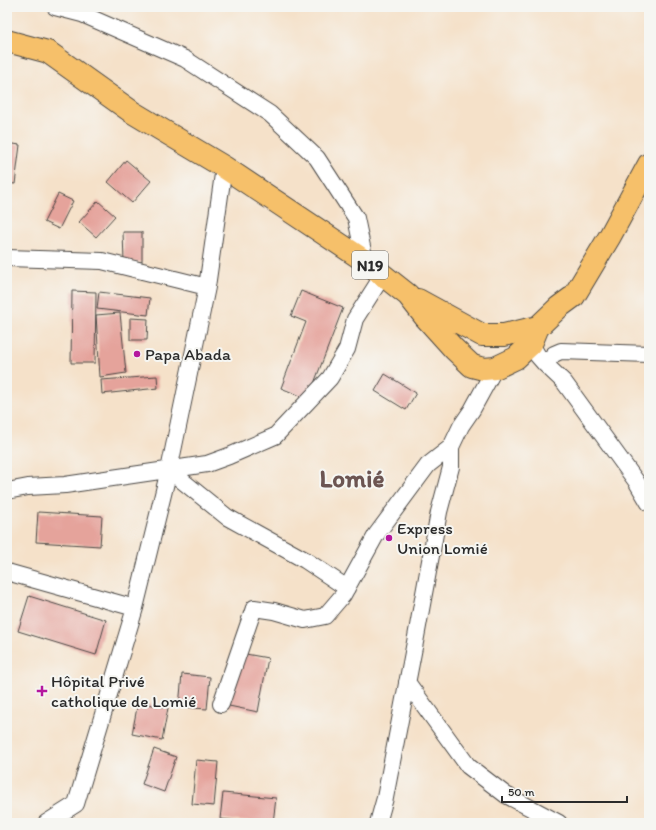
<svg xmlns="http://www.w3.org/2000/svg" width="656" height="830" font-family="Itim,sans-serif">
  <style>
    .building { fill: #e5a39b }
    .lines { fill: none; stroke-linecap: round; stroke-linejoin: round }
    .minor-casing { stroke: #494643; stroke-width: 18 }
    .trunk-casing { stroke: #494643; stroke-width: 24 }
    .minor { stroke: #fff; stroke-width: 16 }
    .trunk { stroke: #f6c06b; stroke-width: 22 }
    .poi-dot { fill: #b5179e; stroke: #f6f6f2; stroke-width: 1.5 }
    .labels { text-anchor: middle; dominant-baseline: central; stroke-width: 4; stroke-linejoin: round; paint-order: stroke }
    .shield { fill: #f6f6f2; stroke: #686867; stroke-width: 1 }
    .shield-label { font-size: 16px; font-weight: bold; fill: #2b2b2b }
    .poi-label { font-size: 17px; fill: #2b2b2b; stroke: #f6f6f2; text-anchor: start }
    .town-label { font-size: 25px; font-weight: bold; fill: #6c5552; stroke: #f6f6f2 }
  </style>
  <rect width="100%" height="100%" fill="#f6f6f2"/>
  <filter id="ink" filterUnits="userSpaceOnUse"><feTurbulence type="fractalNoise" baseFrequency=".025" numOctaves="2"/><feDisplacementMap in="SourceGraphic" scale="8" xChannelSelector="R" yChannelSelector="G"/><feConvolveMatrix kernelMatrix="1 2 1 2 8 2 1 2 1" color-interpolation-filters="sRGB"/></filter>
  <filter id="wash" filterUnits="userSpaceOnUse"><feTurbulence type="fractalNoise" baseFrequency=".012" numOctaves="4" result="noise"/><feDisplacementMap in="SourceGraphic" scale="16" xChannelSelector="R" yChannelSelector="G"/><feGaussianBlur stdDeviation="0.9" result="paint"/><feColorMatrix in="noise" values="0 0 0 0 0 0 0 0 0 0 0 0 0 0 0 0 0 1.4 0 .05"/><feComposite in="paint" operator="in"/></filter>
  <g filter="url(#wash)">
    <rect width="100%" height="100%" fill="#f5e1c9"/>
    <g id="blocks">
      <!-- building -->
      <path class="building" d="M7,143L20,145L15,184L7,183Z
        M126,160L151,181L132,203L108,182Z
        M58,194L73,201L59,229L44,222Z
        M98,201L115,216L96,237L79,222Z
        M123,232H142V262H124Z
        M72,291L96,292L95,363H71Z
        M301,291L343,308L308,399L281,388L306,322L291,316Z
        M99,292L150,298L148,315L97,309Z
        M120,313L126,373L100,377L96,315Z
        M130,318L148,319L147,340H130Z
        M385,374L416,393L406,410L375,391Z
        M157,376L158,388L102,394L101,380Z
        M38,512L102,516L100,546L36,542Z
        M29,596L106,620L96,655L18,631Z
        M240,653L268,658L258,712L229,706Z
        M182,674L210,677L207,709L179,707Z
        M138,702L168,708L162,740L132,734Z
        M154,749L176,757L164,792L142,784Z
        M196,760L218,762L214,806L192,804Z
        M223,793L276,798L273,823H258L220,819Z"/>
    </g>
  </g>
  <g filter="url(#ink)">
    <use href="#blocks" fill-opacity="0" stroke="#494643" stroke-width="1"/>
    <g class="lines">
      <defs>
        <path id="minor" d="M55,7L82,14L185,59L270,114L317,158L356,218L365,261
          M7,258L102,261L207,287
          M531,344L538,356L545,364L564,382L636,481L649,503
          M545,364L554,354L561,351L649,354
          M169,470L227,517L305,560L347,588
          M7,491L28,487L65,485L207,464L229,456L275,436L330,378L347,349L355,319L383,275
          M7,572L135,608
          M407,682L468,766L506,795L559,823
          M221,704L254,608L274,611L305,620L325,616L343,595L376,535L428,465L451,447
          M46,823L76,804L135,608L169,470L207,287L224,167
          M378,823L385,798L416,637L439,512L451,467V447L461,426L472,410L495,368"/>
        <path id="trunk" d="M7,41L48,52L132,112L224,167L365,261L408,295L426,318L454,349L472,366L484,369L495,368L516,358L531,344L538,327L559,307L574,296L610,236L649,164
          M418,300L482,335H504L538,327"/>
      </defs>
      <!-- minor casing -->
      <use href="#minor" class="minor-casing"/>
      <!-- trunk casing -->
      <use href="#trunk" class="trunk-casing"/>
      <!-- minor -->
      <use href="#minor" class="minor"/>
      <!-- trunk -->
      <use href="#trunk" class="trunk"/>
    </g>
  </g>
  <!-- markers -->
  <g class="poi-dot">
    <circle cx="137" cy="354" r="4"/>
    <circle cx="389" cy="538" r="4"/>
    <path d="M40 685h4v4h4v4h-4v4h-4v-4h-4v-4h4z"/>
  </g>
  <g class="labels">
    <!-- shield labels -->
    <rect class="shield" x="352" y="251" width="36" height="28" rx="3"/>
    <g class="shield-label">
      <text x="370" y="265">N19</text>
    </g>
    <!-- poi labels -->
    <g class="poi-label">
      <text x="145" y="354">Papa Abada</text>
      <text x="397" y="528">Express<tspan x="397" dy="20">Union Lomié</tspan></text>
      <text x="51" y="681">Hôpital Privé<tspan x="51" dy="20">catholique de Lomié</tspan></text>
    </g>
    <!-- town labels -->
    <g class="town-label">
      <text x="352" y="478">Lomié</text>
    </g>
  </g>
  <!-- margin -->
  <rect width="656" height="830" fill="none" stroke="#f6f6f2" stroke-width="24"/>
  <!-- scale -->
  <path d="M502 796v6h125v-6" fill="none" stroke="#2b2b2b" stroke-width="2"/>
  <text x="508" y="796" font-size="12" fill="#2b2b2b" stroke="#f6f6f2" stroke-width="3" paint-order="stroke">50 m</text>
</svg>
